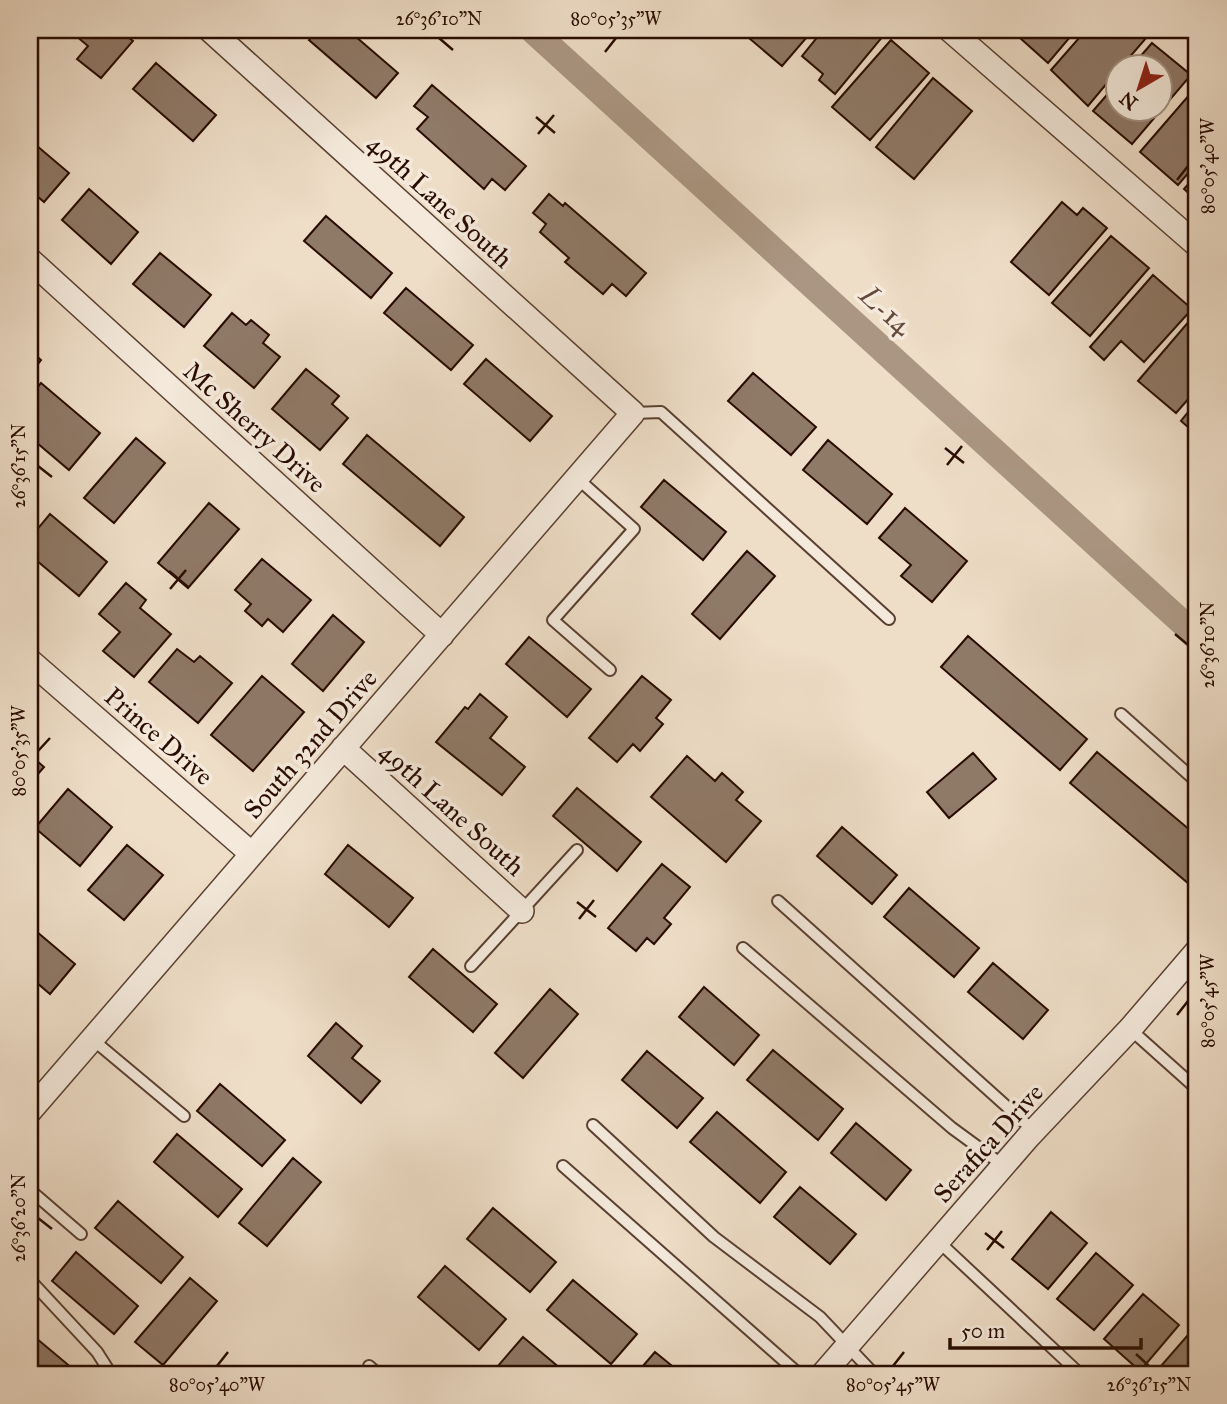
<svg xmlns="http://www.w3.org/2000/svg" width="1227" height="1404" font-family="'IM FELL Great Primer',serif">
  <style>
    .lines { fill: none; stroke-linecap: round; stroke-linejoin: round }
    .canal { stroke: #ab9683; stroke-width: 26 }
    .building { fill: #8f7967; stroke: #290c00; stroke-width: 2 }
    .service-casing { stroke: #5a4032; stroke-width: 14 }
    .minor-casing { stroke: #5a4032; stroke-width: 26 }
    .service { stroke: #f4e9db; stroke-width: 10 }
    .minor { stroke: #f4e9db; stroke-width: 23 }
    .ticks { fill: none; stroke: #290c00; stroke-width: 2.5 }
    .labels { text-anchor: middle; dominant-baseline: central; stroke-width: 7; stroke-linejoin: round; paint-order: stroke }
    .street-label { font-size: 26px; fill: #290c00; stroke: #f4e9db }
    .water-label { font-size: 28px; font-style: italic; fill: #644a3b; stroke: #f4e9db }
    .neatline { fill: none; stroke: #290c00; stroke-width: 2.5 }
    .ticks-label { font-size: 18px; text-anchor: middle; fill: #290c00 }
  </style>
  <rect width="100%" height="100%" fill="#eeddc7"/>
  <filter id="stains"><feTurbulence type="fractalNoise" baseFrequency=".00286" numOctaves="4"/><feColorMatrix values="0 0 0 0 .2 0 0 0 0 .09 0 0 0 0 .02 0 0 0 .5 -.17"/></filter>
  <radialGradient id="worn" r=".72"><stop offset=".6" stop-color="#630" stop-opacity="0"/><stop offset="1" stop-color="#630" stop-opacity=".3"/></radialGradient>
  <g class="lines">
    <!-- canal -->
    <path class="canal" d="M532,30L1197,636"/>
  </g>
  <!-- building -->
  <path class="building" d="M69,30H119L133,41L101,78L77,59L88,46Z
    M317,30H348L398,73L376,98L309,40Z
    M746,30H813L782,66L743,33Z
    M823,30H878L884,35L835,94L819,80L823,74L802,56Z
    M1011,30H1076L1048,63Z
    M1086,30H1138L1147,37L1122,66H1118V70L1088,106L1051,70Z
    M891,40L929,73L870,140L832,107Z
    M1152,43L1191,75L1132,144L1093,111L1118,82V108H1160V66H1132Z
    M156,63L216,115L193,141L133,89Z
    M933,78L972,111L914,179L876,147Z
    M432,85L526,166L505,190L492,179L484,189L417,129L428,117L414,106Z
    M1197,86V163L1178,185L1140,152Z
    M30,140L69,173L44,202L30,190Z
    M1197,174V201L1184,189Z
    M89,189L138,232L111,264L62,220Z
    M549,194L563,206L565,203L646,273L626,296L612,284L603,294L565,262L569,258L540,232L546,224L533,213Z
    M1062,202L1077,215L1083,208L1107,228L1049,295L1011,262Z
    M326,216L392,273L371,298L304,241Z
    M1111,236L1149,268L1090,336L1052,303Z
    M160,253L211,295L184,327L133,284Z
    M1153,275L1192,309L1144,362L1121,341L1104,360L1090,347Z
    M406,288L473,345L451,370L384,313Z
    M1197,312V389L1176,413L1138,381Z
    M232,313L246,325L251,320L269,335L263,343L280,357L254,388L204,346Z
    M30,350L41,360L30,374Z
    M486,359L552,416L530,441L464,384Z
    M306,369L339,396L332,404L348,418L320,450L272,409Z
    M753,373L816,427L791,455L728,401Z
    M41,383L100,433L69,470L30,437V397Z
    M1197,401V435L1181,421Z
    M367,435L464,517L440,546L343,464Z
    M136,438L165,463L114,523L84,498Z
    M828,440L892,494L867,524L803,470Z
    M664,480L726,532L703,560L641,507Z
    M209,503L239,529L188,588L158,563Z
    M905,508L967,561L932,602L901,576L911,565L879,538Z
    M50,514L107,562L79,596L30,555V538Z
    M747,551L775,576L720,639L692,614Z
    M262,559L311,600L283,632L268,619L262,626L245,611L251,604L235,590Z
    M126,583L146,600L140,608L171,634L134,677L103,651L120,632L99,614Z
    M333,615L364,642L323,691L292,664Z
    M968,636L1087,739L1060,770L941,667Z
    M529,637L591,689L567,717L506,664Z
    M177,649L194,662L200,656L232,683L198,723L149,682Z
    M262,676L304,712L253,771L211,735Z
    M642,676L671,700L656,718L663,724L640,751L633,744L617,762L589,738Z
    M480,694L507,717L490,738L525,767L502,795L436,742L465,707L468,709Z
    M1097,752L1197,836V874L1189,884L1070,783Z
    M973,753L996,779L949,818L927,792Z
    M30,755L44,767L30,783Z
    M687,756L715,781L722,773L743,792L736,800L761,821L726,862L651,797Z
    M577,788L641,842L617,871L553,816Z
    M68,789L112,827L80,866L35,828Z
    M842,827L897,875L872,904L817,856Z
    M127,845L163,875L124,920L88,890Z
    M348,845L413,898L389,927L325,874Z
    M662,864L690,887L664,918L671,924L654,944L647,938L636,951L608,928Z
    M909,888L979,948L954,977L884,917Z
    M30,926L75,964L50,994L30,977Z
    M433,949L497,1004L473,1032L409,977Z
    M993,963L1048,1010L1023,1039L968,992Z
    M704,987L759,1035L734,1065L679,1017Z
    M550,989L578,1014L523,1078L495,1053Z
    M336,1023L362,1046L352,1058L380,1081L361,1103L308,1056Z
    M773,1050L843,1109L818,1140L747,1080Z
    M647,1051L703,1098L677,1128L622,1080Z
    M220,1084L285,1140L262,1166L197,1111Z
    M717,1112L786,1172L760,1203L690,1142Z
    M856,1123L911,1170L886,1200L831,1153Z
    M177,1134L242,1189L218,1217L154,1162Z
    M293,1158L321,1182L267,1246L239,1223Z
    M800,1187L856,1234L830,1264L774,1217Z
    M118,1201L183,1257L161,1283L95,1228Z
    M493,1208L556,1262L530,1292L467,1239Z
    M1051,1212L1087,1243L1048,1289L1012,1259Z
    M76,1252L138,1306L114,1334L52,1281Z
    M1096,1253L1133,1285L1094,1330L1057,1299Z
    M445,1266L506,1319L479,1350L418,1297Z
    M190,1278L217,1301L163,1365L135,1342Z
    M573,1280L637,1334L611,1364L547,1310Z
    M1143,1294L1179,1325L1140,1371L1104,1339Z
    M30,1333L79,1374H30Z
    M1188,1335L1197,1343V1374H1154Z
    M523,1337L567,1374H506L497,1367Z
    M655,1352L682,1374H636Z"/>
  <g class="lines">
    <defs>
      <path id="service" d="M633,413L661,412L889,619
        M577,478L634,529L553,620L610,670
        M1121,714L1197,782
        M778,901L1034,1131
        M743,948L952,1128L1004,1166
        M471,966L577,850
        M1130,1029L1197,1089
        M92,1039L184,1116
        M593,1125L714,1237L820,1317L874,1374
        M563,1166L799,1374
        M30,1190L81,1234
        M938,1241L1080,1374
        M30,1280L97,1352L111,1374
        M369,1366L378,1374"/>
      <path id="minor" d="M950,30L1197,245
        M30,260L442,635
        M30,661L252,854
        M343,748L522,911
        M30,1111L633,413L210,30
        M823,1374L1029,1136L1130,1029L1197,951"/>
    </defs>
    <!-- service casing -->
    <use href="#service" class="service-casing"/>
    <!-- minor casing -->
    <use href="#minor" class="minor-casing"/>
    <!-- service -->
    <use href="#service" class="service"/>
    <!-- minor -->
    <use href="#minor" class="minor"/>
  </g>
  <!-- ticks -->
  <path class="ticks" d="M439,38L453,50M605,52L616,38M536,117L555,133M538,134L554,115M1177,180L1188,166M945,448L964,463M947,465L962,446M38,466L52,477M169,571L188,587M170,589L186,570M1175,634L1188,645M38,751L50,738M577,902L596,917M579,919L594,900M1177,1015L1188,1001M38,1218L52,1229M985,1233L1004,1248M987,1250L1002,1231M1136,1354L1149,1366M217,1366L228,1352M893,1366L904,1352"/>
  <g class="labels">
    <!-- street labels -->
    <g class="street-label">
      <text transform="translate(440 201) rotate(42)">49th Lane South</text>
      <text transform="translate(255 427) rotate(42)">Mc Sherry Drive</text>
      <text transform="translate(159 736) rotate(41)">Prince Drive</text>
      <text transform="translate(310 744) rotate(-49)">South 32nd Drive</text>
      <text transform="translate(452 809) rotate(42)">49th Lane South</text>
      <text transform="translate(988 1143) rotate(-48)">Serafica Drive</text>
    </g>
    <!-- water labels -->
    <g class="water-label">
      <text transform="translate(886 310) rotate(42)">L-14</text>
    </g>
  </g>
  <!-- margin -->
  <rect width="1227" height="1404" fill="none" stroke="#eeddc7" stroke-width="77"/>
  <!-- north arrow -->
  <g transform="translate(1139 88) rotate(219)"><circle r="33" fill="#f4e9db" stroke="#a39183" stroke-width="2"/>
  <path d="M0-5L12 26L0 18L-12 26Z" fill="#8f2418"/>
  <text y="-10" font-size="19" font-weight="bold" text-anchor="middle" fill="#290c00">N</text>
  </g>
  <!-- scale -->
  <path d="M950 1338v10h191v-10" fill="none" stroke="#290c00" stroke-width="3.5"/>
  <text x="961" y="1338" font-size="21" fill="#290c00" stroke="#f4e9db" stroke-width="5" paint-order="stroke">50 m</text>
  <rect x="38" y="38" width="1150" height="1328" class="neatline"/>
  <g class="ticks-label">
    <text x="439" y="25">26°36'10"N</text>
    <text x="616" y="25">80°05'35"W</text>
    <text transform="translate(1208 166) rotate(-90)" y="6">80°05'40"W</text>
    <text transform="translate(19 466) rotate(-90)" y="6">26°36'15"N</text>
    <text transform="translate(1208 645) rotate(-90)" y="6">26°36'10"N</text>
    <text transform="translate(19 751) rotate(-90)" y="6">80°05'35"W</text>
    <text transform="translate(1208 1001) rotate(-90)" y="6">80°05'45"W</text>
    <text transform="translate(19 1218) rotate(-90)" y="6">26°36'20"N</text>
    <text x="217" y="1391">80°05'40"W</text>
    <text x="893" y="1391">80°05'45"W</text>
    <text x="1149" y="1391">26°36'15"N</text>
  </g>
  <rect width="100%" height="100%" filter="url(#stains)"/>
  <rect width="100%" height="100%" fill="url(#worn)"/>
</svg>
